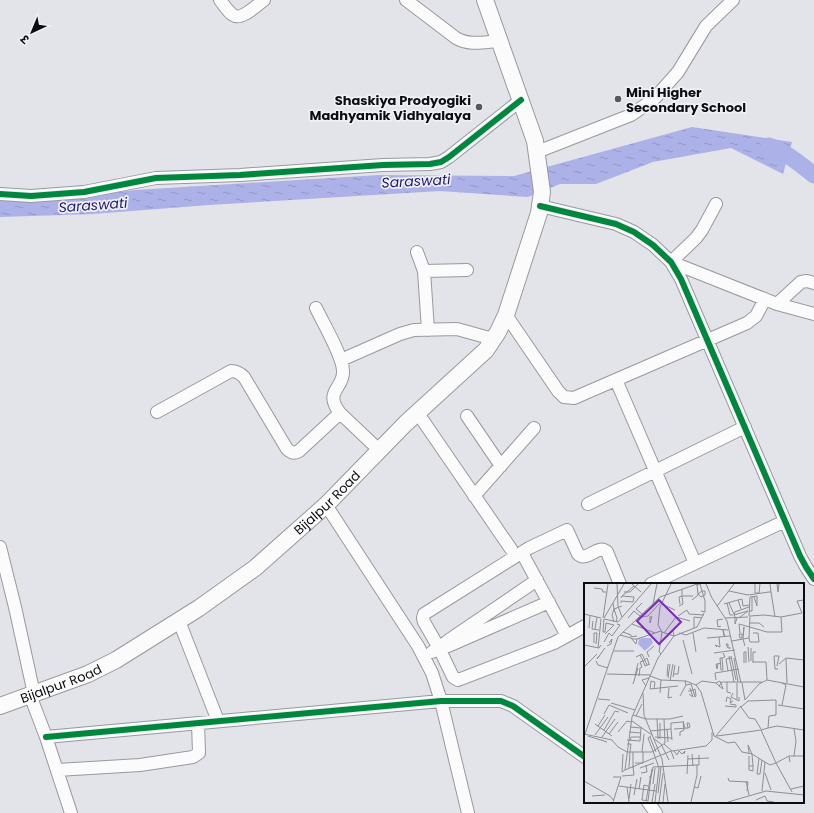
<svg xmlns="http://www.w3.org/2000/svg" width="814" height="813" font-family="Poppins,'Noto Sans Devanagari',sans-serif">
  <style>
    .water { fill: url(#water-ripples) }
    .lines { fill: none; stroke-linecap: round; stroke-linejoin: round }
    .river { stroke: #acb1e8; stroke-width: 17 }
    .minor-casing { stroke: #99999d; stroke-width: 14 }
    .secondary-casing { stroke: #99999d; stroke-width: 18 }
    .minor { stroke: #fbfbfc; stroke-width: 12 }
    .secondary { stroke: #fbfbfc; stroke-width: 16 }
    .cycleway-casing { stroke: #eef0f8; stroke-width: 8 }
    .cycleway { stroke: #00873e; stroke-width: 6 }
    .poi-dot { fill: #58585c; stroke: #eef0f8; stroke-width: 1.5 }
    .labels { text-anchor: middle; dominant-baseline: central; stroke-width: 3.5; stroke-linejoin: round; paint-order: stroke }
    .poi-label { font-size: 13px; font-weight: bold; fill: #0d0d10; stroke: #eef0f8; text-anchor: start }
    .street-label { font-size: 13px; fill: #0d0d10; stroke: #eef0f8 }
    .water-label { font-size: 14px; font-style: italic; fill: #23186f; stroke: #eef0f8 }
    .inset-road { fill: none; stroke: #8d8e92; stroke-width: 1 }
    .view { fill: #7b2cbf; fill-opacity: 0.15; stroke: #7b2cbf; stroke-width: 2 }
    .inset-edge { fill: none; stroke: #0d0d10; stroke-width: 2 }
  </style>
  <defs>
    <pattern id="water-ripples" width="26" height="14" patternUnits="userSpaceOnUse"><rect width="26" height="14" fill="#acb1e8"/><path d="M2 4q2-2 4 0t4 0M15 11q2-2 4 0t4 0" fill="none" stroke="#9397c6"/></pattern>
  </defs>
  <rect width="100%" height="100%" fill="#e3e4e9"/>
  <!-- water -->
  <path class="water" d="M692,127L792,142L783,174L731,148L653,162L596,184H560L528,197L440,191L209,205L93,214L0,217V199L40,201L135,190L379,175L514,176Z"/>
  <g class="lines">
    <!-- river -->
    <path class="river" d="M769,146C786,152 800,164 814,175"/>
    <defs>
      <path id="minor" d="M220,0C224,5 228,12 233,15C241,21 257,5 264,0
        M406,0L456,38C469,46 484,42 499,41
        M537,152L631,115L654,99L678,72L706,26L733,0
        M0,194L31,196L84,192L156,178L240,175L383,165L430,164L441,162L449,157L521,100
        M716,204L702,230L696,238L671,262L777,304L801,282L807,281L814,283
        M540,206L616,224L634,232L653,245L671,262L681,279L800,556L806,567L814,579
        M417,252L424,271L428,330
        M424,271L467,270
        M777,304L814,314
        M316,308C323,323 343,356 343,371C344,389 323,391 340,413L379,450
        M506,315L558,391L564,397L574,398L747,323L756,316L765,299
        M341,360L400,334L414,330L457,329L493,339
        M616,380L695,563
        M157,412L231,371C237,371 240,373 244,377L287,449C292,453 294,454 299,451L340,413
        M417,412L511,549
        M467,416L501,466
        M474,496L534,428
        M588,504L745,427
        M326,505L418,646L432,673L441,701L468,813
        M0,547L15,607L34,694
        M522,553L567,636
        M651,584L785,521
        M179,621L218,721
        M448,646L549,602
        M439,648L453,677L458,680L554,643L585,626
        M439,648L449,640L537,580
        M432,652L439,648L424,622L423,618L424,614L529,548L567,530L578,554C588,563 597,543 607,552L620,584
        M30,695L46,737L71,813
        M46,737L441,701H501L513,706L585,757
        M57,770L140,765L193,757L199,753L198,723
        M648,802L656,813"/>
      <g id="secondary">
        <path id="s1" d="M0,706L88,674L116,660L199,608L255,568L326,505L405,424L486,350L498,332L506,315L539,213L542,192L535,141L485,0"/>
      </g>
    </defs>
    <!-- minor casing -->
    <use href="#minor" class="minor-casing"/>
    <!-- secondary casing -->
    <use href="#secondary" class="secondary-casing"/>
    <!-- minor -->
    <use href="#minor" class="minor"/>
    <!-- secondary -->
    <use href="#secondary" class="secondary"/>
    <defs>
      <path id="cycleway" d="M0,194L31,196L84,192L156,178L240,175L383,165L430,164L441,162L449,157L521,100
        M540,206L616,224L634,232L653,245L671,262L681,279L800,556L806,567L814,579
        M46,737L441,701H501L513,706L585,757"/>
    </defs>
    <!-- cycleway casing -->
    <use href="#cycleway" class="cycleway-casing"/>
    <!-- cycleway -->
    <use href="#cycleway" class="cycleway"/>
  </g>
  <!-- markers -->
  <g class="poi-dot">
    <circle cx="618" cy="99" r="4"/>
    <circle cx="479" cy="107" r="4"/>
  </g>
  <g class="labels">
    <!-- poi labels -->
    <g class="poi-label">
      <text x="626" y="92">Mini Higher<tspan x="626" dy="15">Secondary School</tspan></text>
      <text x="471" y="100" text-anchor="end">Shaskiya Prodyogiki<tspan x="471" dy="15">Madhyamik Vidhyalaya</tspan></text>
    </g>
    <!-- street labels -->
    <g class="street-label">
      <text stroke="none"><textPath href="#s1" startOffset="389">Bijalpur Road</textPath></text>
      <text stroke="none"><textPath href="#s1" startOffset="65">Bijalpur Road</textPath></text>
    </g>
    <!-- water labels -->
    <g class="water-label">
      <text transform="translate(416 181) rotate(-3)">Saraswati</text>
      <text transform="translate(93 205) rotate(-4)">Saraswati</text>
    </g>
  </g>
  <!-- overview -->
  <g transform="translate(584 583)">
    <rect width="220" height="220" fill="#e3e4e9"/>
    <path d="M59,55H67L69,60L61,68L54,61L55,56Z" fill="#acb1e8"/>
    <path class="inset-road" d="M33,1L34,23L38,34M48,1L57,9M87,1L76,24L74,42L78,49L90,53L74,75L66,93L77,97L102,98L112,102L117,109L130,153L144,160L151,159L158,169L168,171L181,179L178,208M122,1L128,15M171,1V10H175L176,1M193,1L194,9L195,1M112,2L116,1L121,18V29L117,28M10,5L18,6L19,9H22M98,6V13H109M118,8L114,11L117,14L121,12V8H118M145,8L164,12L185,9H187L186,1M40,9H46L54,1M187,9L191,34M38,13L50,3M166,14L173,13V23L170,14M128,15L143,38L157,100M108,17L114,12L113,1M154,17L158,16L159,23L165,22M29,20L30,26L38,23M37,20V18L49,19L50,14L38,13L37,15M58,20L52,26L58,31M143,20L146,32H149M145,20L150,31M69,21L73,1M78,21L91,27M140,21L154,17L157,26M95,23L99,21L98,13L95,14L96,21M133,23L150,1M30,26L28,32L30,39M30,26L33,35L32,39M165,28H168V14M0,31L17,35M150,32L151,29L165,24M66,33V40L68,33M94,33L103,27L105,31L120,32M165,33L166,14M166,33L180,32L197,34L218,30L213,18L220,17M56,34L64,33L76,20M151,34L150,32L164,28L155,35M151,34V41L153,35M19,35L24,1M20,35L40,1M44,35L50,28L56,33M141,35L164,34M20,36L34,39L67,1M20,36L19,49H21L22,40L30,42L21,51M9,38L8,46L15,47M165,40H175L180,44M48,41L71,50L77,48M137,43L134,44L133,37L139,36M5,45L6,33M110,45V34L118,35M11,46L13,34M89,48L90,53L113,44L120,30M39,49L47,52V54L53,53M80,50L92,34L106,38M95,50L102,52L120,45L144,47M109,50L112,69M156,50L155,41L183,49H198L197,34M155,51H158V55H156ZM36,52L47,55L52,61L53,56H48M159,52L160,44L159,56L165,55L166,33M140,53L139,47L141,54M123,55L146,53M165,55L166,59H175L174,50H169M53,56L71,50M99,57L108,91M148,58L159,56L161,63M20,59L25,50L28,53L36,42L33,41M10,60V50H13L12,61M0,62L15,65L17,62M23,63L27,61L28,56L25,60M133,64L131,62L136,64L135,54M164,64L165,79M14,65L17,36M144,65L142,61H144V65H147M167,65V78M30,68H50M130,70L151,67M77,71L75,69L78,49M56,72L58,71L63,82M15,73L13,76L21,65M145,73L150,99M147,73L152,97M52,74L56,72L59,78L56,79L58,84L56,85L55,93M65,74L63,69L70,63M138,75L139,87H137L136,75H138L141,74L139,70M150,75L154,99M202,76L203,100M12,78L14,82L24,85M168,79H182L183,97M169,79V69H172M160,80V69H162V80M65,81L63,75L59,78L61,83L66,81M134,81L133,86L132,81H133L137,80M195,81L202,75L220,77M193,83L195,73H190L191,86H194M0,84L13,71M144,88L142,76L147,75M23,91L66,92M90,91H94L95,83M51,93L54,80M83,93L84,81M89,94L91,82M84,95L86,81M132,97L131,90L155,86M86,98L89,81M101,98L102,102L107,101L109,107L111,114L112,113L111,106L109,107L105,108H104M143,99V109L147,110M132,100L136,98L139,106L135,103M153,100V116M158,100L161,117M49,101L54,85M112,102L118,98L132,100L135,103L138,99H178M62,103L58,97L65,95M85,105L84,115L88,114M70,106L71,99L67,98L66,106L94,103M59,110L60,132L78,176L84,219M76,110L77,97M149,110L147,114L155,118V114M105,111L109,114L106,105M96,113L102,102M14,116L26,117M161,117L175,101L183,97L220,104M142,119L143,114L147,116L146,120L149,118M27,120L51,127M194,122L220,126M198,122L202,102L198,100M141,123L152,124V122L146,121M20,131L25,122L44,130M49,132L62,136H86L99,133M52,133L58,121M73,136L74,156M48,138L68,152M76,140V156M103,140H105L106,144L104,145ZM11,141L28,153M14,143L21,132M184,145L193,143L220,147M83,146L84,159M87,146V140L98,139M90,146L104,145M177,146L171,136L165,135L157,124L164,118L192,117V132L185,133L184,145L177,147L192,180L205,173L206,179M210,146L212,158L210,173M20,147L31,128L35,129M66,148L87,146L88,157M34,149L43,138L47,139M45,149L57,150M163,149L177,147M0,151L28,157L34,164L43,169H68L81,160L80,136M25,151L34,139M11,152L24,134M4,153L23,159M67,153L64,155L69,168M96,153V149L100,147L99,138L101,145M133,153L163,149M0,154L34,54L76,14L113,1M18,154L31,136M66,154L72,169M71,154L88,155M131,154L157,123M69,155L77,161L85,177M43,157L56,158L57,145L46,144M46,158L47,154H56M43,161H47L46,169M80,161L88,168L122,163L128,157V149M69,168L75,185L71,219M90,168L93,172L95,168L98,171L101,168L100,171M49,169V185M58,169L60,151M165,170L164,162L168,171M108,171L109,183M168,171L169,183M205,173H220M175,175L173,191H176M104,176L125,175M181,179L186,182L192,180M51,180H59V169M192,180L208,209M165,183H169V188L165,187V173M45,185L46,169M56,185L70,180M41,187L87,168L90,176M38,189L41,187L48,134L66,93M38,189L39,171M57,190L63,189L62,182M181,190L187,207M103,191L104,172M176,191L178,177M38,193L50,192L49,184M29,194H37L29,219M65,194H67L69,184L113,182M144,195L145,198L164,199L163,208M0,198L26,213L30,218M162,198L165,212M69,201L71,185M35,203L72,208M64,203L60,202L58,217L64,218L67,194M43,204L45,219M110,204L114,205L117,193M55,206L57,194M207,206L220,203M74,210L77,184M50,212L53,196M8,213L21,212M45,216L47,201M172,217L181,213L183,218L190,219M62,218L68,186M68,219L71,201M75,219L79,190M79,219L81,201M107,219L113,192V182H115V172M144,219L182,208L220,212"/>
    <path class="view" d="M75,17L97,39L75,61L53,38Z"/>
    <rect width="220" height="220" class="inset-edge"/>
  </g>
  <!-- north arrow -->
  <g transform="translate(32 32) rotate(224)" stroke="#eef0f8" stroke-width="3" paint-order="stroke">
  <path d="M0-3L7 15L0 10L-7 15Z" fill="#0d0d10"/>
  <text y="-6" font-size="11" font-weight="bold" text-anchor="middle" fill="#0d0d10">उ</text>
  </g>
</svg>
